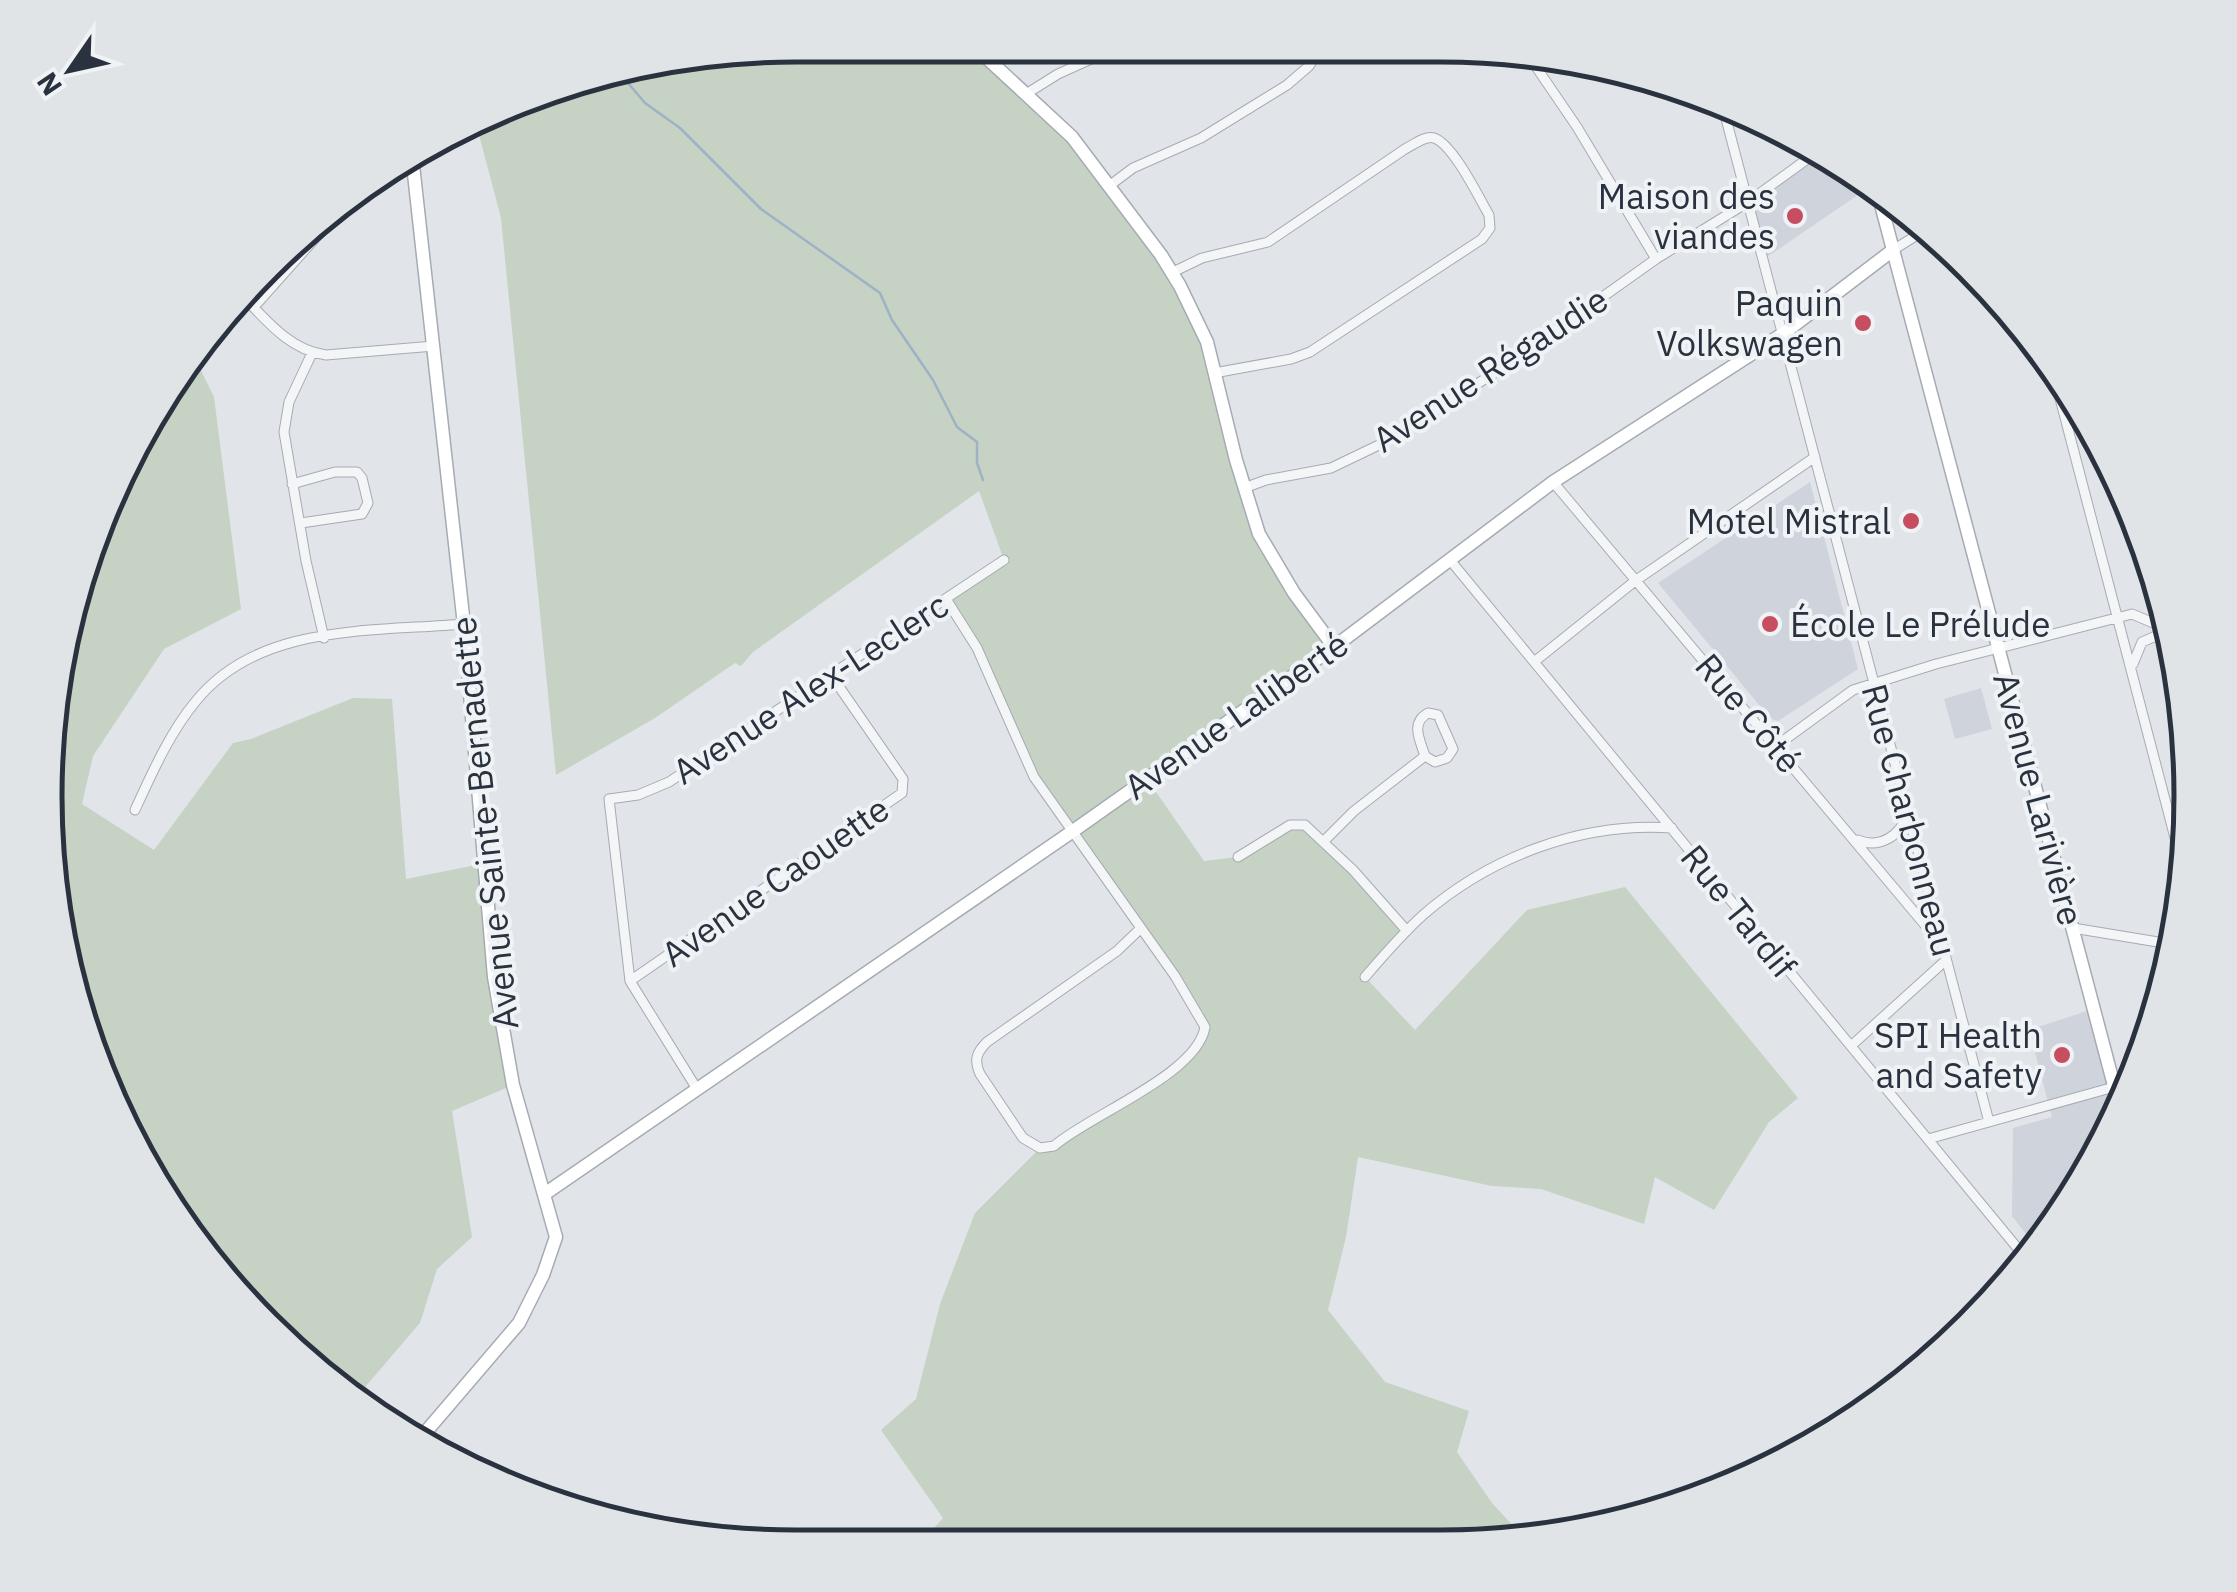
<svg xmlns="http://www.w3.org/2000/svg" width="2237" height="1592" font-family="'IBM Plex Sans',sans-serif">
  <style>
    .built { fill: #cfd3db }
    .green { fill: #c6d2c3 }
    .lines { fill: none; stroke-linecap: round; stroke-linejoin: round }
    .stream { stroke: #9eb2c6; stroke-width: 2.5 }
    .street-casing { stroke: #a6abb3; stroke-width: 11 }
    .secondary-casing { stroke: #a6abb3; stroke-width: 15 }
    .street { stroke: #f3f5f7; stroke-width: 9 }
    .secondary { stroke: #fff; stroke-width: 12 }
    .poi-dot { fill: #c64e60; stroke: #f0f3f6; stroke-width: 4 }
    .labels { text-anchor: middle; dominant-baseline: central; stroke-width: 8; stroke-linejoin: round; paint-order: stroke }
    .poi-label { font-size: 35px; fill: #2a323f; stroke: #f0f3f6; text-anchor: end }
    .street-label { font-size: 35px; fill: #2a323f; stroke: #f0f3f6 }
    .rim { fill: none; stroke: #2a323f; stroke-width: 5 }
  </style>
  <rect width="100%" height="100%" fill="#e1e4e9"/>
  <!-- built -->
  <path class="built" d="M1794,137L1817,146L1868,188L1764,259L1748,202L1802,162Z
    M1810,482L1858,669L1778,721L1770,718L1658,583Z
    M1981,688L1992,729L1955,739L1944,699Z
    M2093,1009L2121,1112L2114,1129L2042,1245L2037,1248L2012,1216L2013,1128L2052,1117L2029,1030Z"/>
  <!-- green -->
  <path class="green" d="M796,45L976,48L1051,115L1161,255L1207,342L1252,515L1334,647L1147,779L1204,861L1238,857L1290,825H1305L1407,931L1365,977L1415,1030L1527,910L1625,887L1798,1098L1769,1122L1714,1210L1655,1177L1644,1224L1541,1189L1492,1186L1358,1157L1346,1237L1328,1310L1385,1382L1469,1411L1457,1452L1492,1503L1527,1541L1354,1542L1336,1535L1314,1542L920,1544L943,1518L881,1430L916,1399L940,1304L975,1213L1040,1148L1054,1146L1189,1057L1205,1027L1047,796L991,678L946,599L1004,560L979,491L753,652L741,666L735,663L655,718L556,775L501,218L477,127L601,71Z
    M194,356L214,397L241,609L164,649L93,756L82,804L154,850L233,743L251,739L353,698L392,699L406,879L486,863L513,1085L452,1111L472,1237L437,1269L420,1323L353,1401L338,1391L231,1291L102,1084L51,893L59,650L122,464Z"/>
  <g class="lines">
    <!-- stream -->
    <path class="stream" d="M616,69L645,103L680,128L761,209L880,293L892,320L933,380L957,427L977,442V463L983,480"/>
    <defs>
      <path id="street" d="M1530,58L1577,127L1656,259
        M1026,94L1058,74L1109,51
        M1724,111L1989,1122
        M1109,186L1133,168L1201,138L1287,85L1309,66L1316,55
        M1893,250L1922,232
        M1171,273L1202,258L1268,242L1405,149C1413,145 1426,135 1434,138C1453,144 1479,198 1489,215L1490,228L1482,239L1310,352L1291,359L1214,373
        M240,293C265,319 289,350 326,355L434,346
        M254,307L335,216L338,208
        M312,353L289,402L284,432L306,561L324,638
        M2051,364L2185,876
        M1553,482L1941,944
        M292,484L335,472H357L362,478L368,503L362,514L301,523
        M1244,488L1266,480L1331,468L1383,443L1504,367L1656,259L1748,202L1821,149
        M1450,560L2029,1262
        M946,599L977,648L1034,777L1175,976L1205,1027C1197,1075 1089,1115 1054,1146L1040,1148L1023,1138L980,1074C974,1060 976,1053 987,1042L1117,951L1140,929
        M1534,662L1635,581L1815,457
        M2133,664L2142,642L2156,636H2171
        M1428,713L1438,715L1453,749L1447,758L1435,762L1425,756C1420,740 1410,723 1428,713Z
        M1776,746L1853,690L1936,664L2132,614L2170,630
        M135,810C152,773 170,732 196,701C259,623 373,632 464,624
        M1858,840C1879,849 1901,836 1907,814
        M1323,842L1354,811L1425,756
        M1238,857L1290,825H1305L1353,870L1407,931
        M2073,928L2158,942H2174
        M1365,977C1383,956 1402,934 1423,915C1491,856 1582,822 1672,828
        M630,981L902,793L903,779L831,675
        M1851,1046L1946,960
        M697,1089L630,981L609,799L638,795L669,782L1004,560
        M1928,1139L2114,1087
        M510,1487L588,1508L611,1523"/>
      <path id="secondary" d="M976,48L1072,137L1161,255L1180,286L1207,342L1236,460L1259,534L1294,593L1334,647
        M412,156L465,634L494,977L513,1085L556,1237L543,1275L519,1323L418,1441
        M1879,197L2121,1112
        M546,1193L1073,831L1334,647L1553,482L1784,333L1893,250"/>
    </defs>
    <!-- street casing -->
    <use href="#street" class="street-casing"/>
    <!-- secondary casing -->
    <use href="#secondary" class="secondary-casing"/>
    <!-- street -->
    <use href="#street" class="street"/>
    <!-- secondary -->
    <use href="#secondary" class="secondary"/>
  </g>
  <!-- markers -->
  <g class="poi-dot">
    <circle cx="1795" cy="216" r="10"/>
    <circle cx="1863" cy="323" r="10"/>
    <circle cx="1911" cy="521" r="10"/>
    <circle cx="1770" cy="624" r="10"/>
    <circle cx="2062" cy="1055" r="10"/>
  </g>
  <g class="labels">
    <!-- poi labels -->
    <g class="poi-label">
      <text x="1775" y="196">Maison des<tspan x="1775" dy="40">viandes</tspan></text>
      <text x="1843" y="303">Paquin<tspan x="1843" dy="40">Volkswagen</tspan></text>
      <text x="1891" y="521">Motel Mistral</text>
      <text x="1790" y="624" text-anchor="start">École Le Prélude</text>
      <text x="2042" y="1035">SPI Health<tspan x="2042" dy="40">and Safety</tspan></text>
    </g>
    <!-- street labels -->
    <g class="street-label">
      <text transform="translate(1490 369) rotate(-33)">Avenue Régaudie</text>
      <text transform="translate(810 688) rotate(-33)">Avenue Alex-Leclerc</text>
      <text transform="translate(1749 713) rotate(50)">Rue Côté</text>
      <text transform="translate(1236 715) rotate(-35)">Avenue Laliberté</text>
      <text transform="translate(2039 799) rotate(75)">Avenue Larivière</text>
      <text transform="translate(1910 820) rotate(75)">Rue Charbonneau</text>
      <text transform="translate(484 823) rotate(-96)">Avenue Sainte-Bernadette</text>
      <text transform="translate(775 881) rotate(-35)">Avenue Caouette</text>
      <text transform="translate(1739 911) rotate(51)">Rue Tardif</text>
    </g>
  </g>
  <!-- crop -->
  <path d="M0 0H2237V1592H0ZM796 62H1440A734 734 0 0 1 2174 796V796A734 734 0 0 1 1440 1530H796A734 734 0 0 1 62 796V796A734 734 0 0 1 796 62Z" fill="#e0e4e7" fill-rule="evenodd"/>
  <path class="rim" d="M796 62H1440A734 734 0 0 1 2174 796V796A734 734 0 0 1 1440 1530H796A734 734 0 0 1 62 796V796A734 734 0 0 1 796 62Z"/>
  <!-- north arrow -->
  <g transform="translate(70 70) rotate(236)" stroke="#f0f3f6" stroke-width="8" paint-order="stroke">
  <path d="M0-8L18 38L0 25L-18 38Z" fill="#2a323f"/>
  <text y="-15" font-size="28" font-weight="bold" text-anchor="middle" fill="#2a323f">N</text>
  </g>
</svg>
